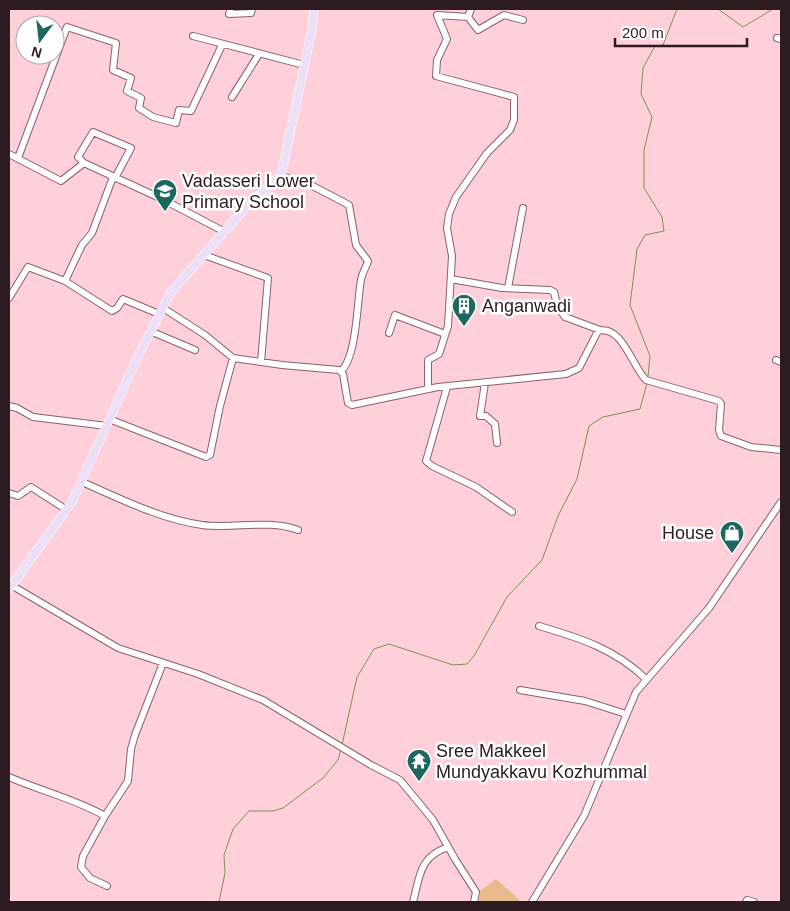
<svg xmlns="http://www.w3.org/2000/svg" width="790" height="911" font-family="Helvetica,sans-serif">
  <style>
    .green { fill: #eaba8c }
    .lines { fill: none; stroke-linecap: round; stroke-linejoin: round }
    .stream { stroke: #7c9157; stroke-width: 1 }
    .minor-casing { stroke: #8a616a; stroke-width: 8 }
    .major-casing { stroke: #fff; stroke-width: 9 }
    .minor { stroke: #fff; stroke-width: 6 }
    .major { stroke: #ebe0f7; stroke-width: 8 }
    .labels { text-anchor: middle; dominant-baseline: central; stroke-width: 5; stroke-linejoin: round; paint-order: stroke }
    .poi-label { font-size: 18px; fill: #2c1b1f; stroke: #fff; text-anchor: start }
  </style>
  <rect width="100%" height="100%" fill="#ffd0d9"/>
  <!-- green -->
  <path class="green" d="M496,879L522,902H479L480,891Z"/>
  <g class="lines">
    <!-- stream -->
    <path class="stream" d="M718,9L743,27L773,9
      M648,377L650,356L630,305L637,249L645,235L664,231L662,217L644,188V150L652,117L641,94L643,68L655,46L663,45L677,9
      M342,745L357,677L374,649L389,644L453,665L467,664L474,656L507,597L542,560L558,516L577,479L589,426L603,417L640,409L647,383
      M219,902L225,873L224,855L233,829L249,811H273L283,808L323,778L338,760L341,749"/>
    <defs>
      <path id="minor" d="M231,9L229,14L251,13L252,9
        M468,17L478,30L504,15L523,20
        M193,36L304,65
        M777,38L781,39
        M232,97L259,54
        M9,154L61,181L84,163L162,199L225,232
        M18,158L67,27L116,43L113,70L131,78L127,91L141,98L139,108L153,117L176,123L179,110L191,111L222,45
        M84,163L78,157L93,132L131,148L115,178
        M279,176L307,183L349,205L356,245L368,261C366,268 362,273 361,280C357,301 357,357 341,371
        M113,177L92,233L82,245L65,281L112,311L117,308L123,299L159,314
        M204,255L268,278L261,362
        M451,279L502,288L550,290L554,292L557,305L565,317L600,330
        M508,288L523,208
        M9,298L28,267L65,281
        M163,308L205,335L233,358L282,365L339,370L343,374L348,403L352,405L438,387L566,374L579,368L598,331C622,324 633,368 646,380L719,401L721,404L719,430L721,436L751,447L781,450
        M150,331L195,350
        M389,333L395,315L445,334
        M776,360L781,362
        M485,383L480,416H486L495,424L497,443
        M447,387L426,461L432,466L476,487L512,512
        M428,389V360L439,354L448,326L452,256L447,228L449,214L456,197L487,153L510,130L514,120V97L436,76L437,60L447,39L437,15L468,17L471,9
        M9,406L17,408L33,417L107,426
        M109,419L206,457L210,455L220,406L233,358
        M82,482C121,499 160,519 202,525C234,529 268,519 298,530
        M9,493L18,496L31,487L67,510
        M11,585L118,648L198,674L263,700L371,765L400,780L433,820L455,859L476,892L474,902
        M539,626C580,638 615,649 646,679
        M520,690L585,701L626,714
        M9,777C41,791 75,799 105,816L83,856L81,867L90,878L107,886
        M105,816L128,781L131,749L135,735L163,663
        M413,902C420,876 419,857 448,847
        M532,902L584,816L636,692L709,608L781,502
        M746,902L747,900L754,902"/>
      <path id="major" d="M9,589L72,502L139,354L171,292L246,207L277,179L282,171L312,29L314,9"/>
    </defs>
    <!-- minor casing -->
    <use href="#minor" class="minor-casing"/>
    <!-- major casing -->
    <use href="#major" class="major-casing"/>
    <!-- minor -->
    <use href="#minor" class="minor"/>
    <!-- major -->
    <use href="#major" class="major"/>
  </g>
  <!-- icons -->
  <defs>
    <symbol id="school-pin" viewBox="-11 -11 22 30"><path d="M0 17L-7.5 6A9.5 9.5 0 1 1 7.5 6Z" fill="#1c675f" stroke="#fff"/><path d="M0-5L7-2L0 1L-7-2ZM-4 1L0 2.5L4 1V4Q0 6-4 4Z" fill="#fff"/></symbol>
    <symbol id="building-pin" viewBox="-11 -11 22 30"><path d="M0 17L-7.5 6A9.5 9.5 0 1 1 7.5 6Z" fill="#1c675f" stroke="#fff"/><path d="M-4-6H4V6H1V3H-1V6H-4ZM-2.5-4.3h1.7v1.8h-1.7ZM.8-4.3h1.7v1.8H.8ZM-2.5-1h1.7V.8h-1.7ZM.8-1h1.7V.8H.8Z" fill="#fff"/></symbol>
    <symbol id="shop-pin" viewBox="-11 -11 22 30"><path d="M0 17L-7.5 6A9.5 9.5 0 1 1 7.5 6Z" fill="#1c675f" stroke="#fff"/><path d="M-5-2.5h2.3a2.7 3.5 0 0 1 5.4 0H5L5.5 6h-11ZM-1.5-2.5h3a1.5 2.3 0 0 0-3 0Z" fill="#fff"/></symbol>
    <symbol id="temple-pin" viewBox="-11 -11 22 30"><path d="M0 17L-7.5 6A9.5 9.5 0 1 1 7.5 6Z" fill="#1c675f" stroke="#fff"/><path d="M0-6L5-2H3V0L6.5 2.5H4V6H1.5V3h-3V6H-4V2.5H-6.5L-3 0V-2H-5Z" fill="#fff"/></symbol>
  </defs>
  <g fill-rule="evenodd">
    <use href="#school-pin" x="151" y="177" width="28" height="38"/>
    <use href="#building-pin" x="450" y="292" width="28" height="38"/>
    <use href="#shop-pin" x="718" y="519" width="28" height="38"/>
    <use href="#temple-pin" x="405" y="747" width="28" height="38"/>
  </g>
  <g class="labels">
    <!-- poi labels -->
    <g class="poi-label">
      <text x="182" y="181">Vadasseri Lower<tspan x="182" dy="21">Primary School</tspan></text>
      <text x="482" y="306">Anganwadi</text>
      <text x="714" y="533" text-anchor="end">House</text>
      <text x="436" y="751">Sree Makkeel<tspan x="436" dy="21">Mundyakkavu Kozhummal</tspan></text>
    </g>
  </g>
  <!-- border -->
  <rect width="790" height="911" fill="none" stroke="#2c1b1f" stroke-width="20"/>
  <!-- north arrow -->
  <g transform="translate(40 40) rotate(195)"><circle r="24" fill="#ffffff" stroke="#aba4a5"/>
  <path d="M0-4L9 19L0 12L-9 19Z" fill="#1c675f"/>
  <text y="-8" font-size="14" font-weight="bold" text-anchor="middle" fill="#2c1b1f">N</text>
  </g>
  <!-- scale -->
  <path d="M615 38v8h132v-8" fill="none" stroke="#2c1b1f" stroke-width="2.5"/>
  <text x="622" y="38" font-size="15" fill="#2c1b1f" stroke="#ffffff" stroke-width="4" paint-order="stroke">200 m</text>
</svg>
